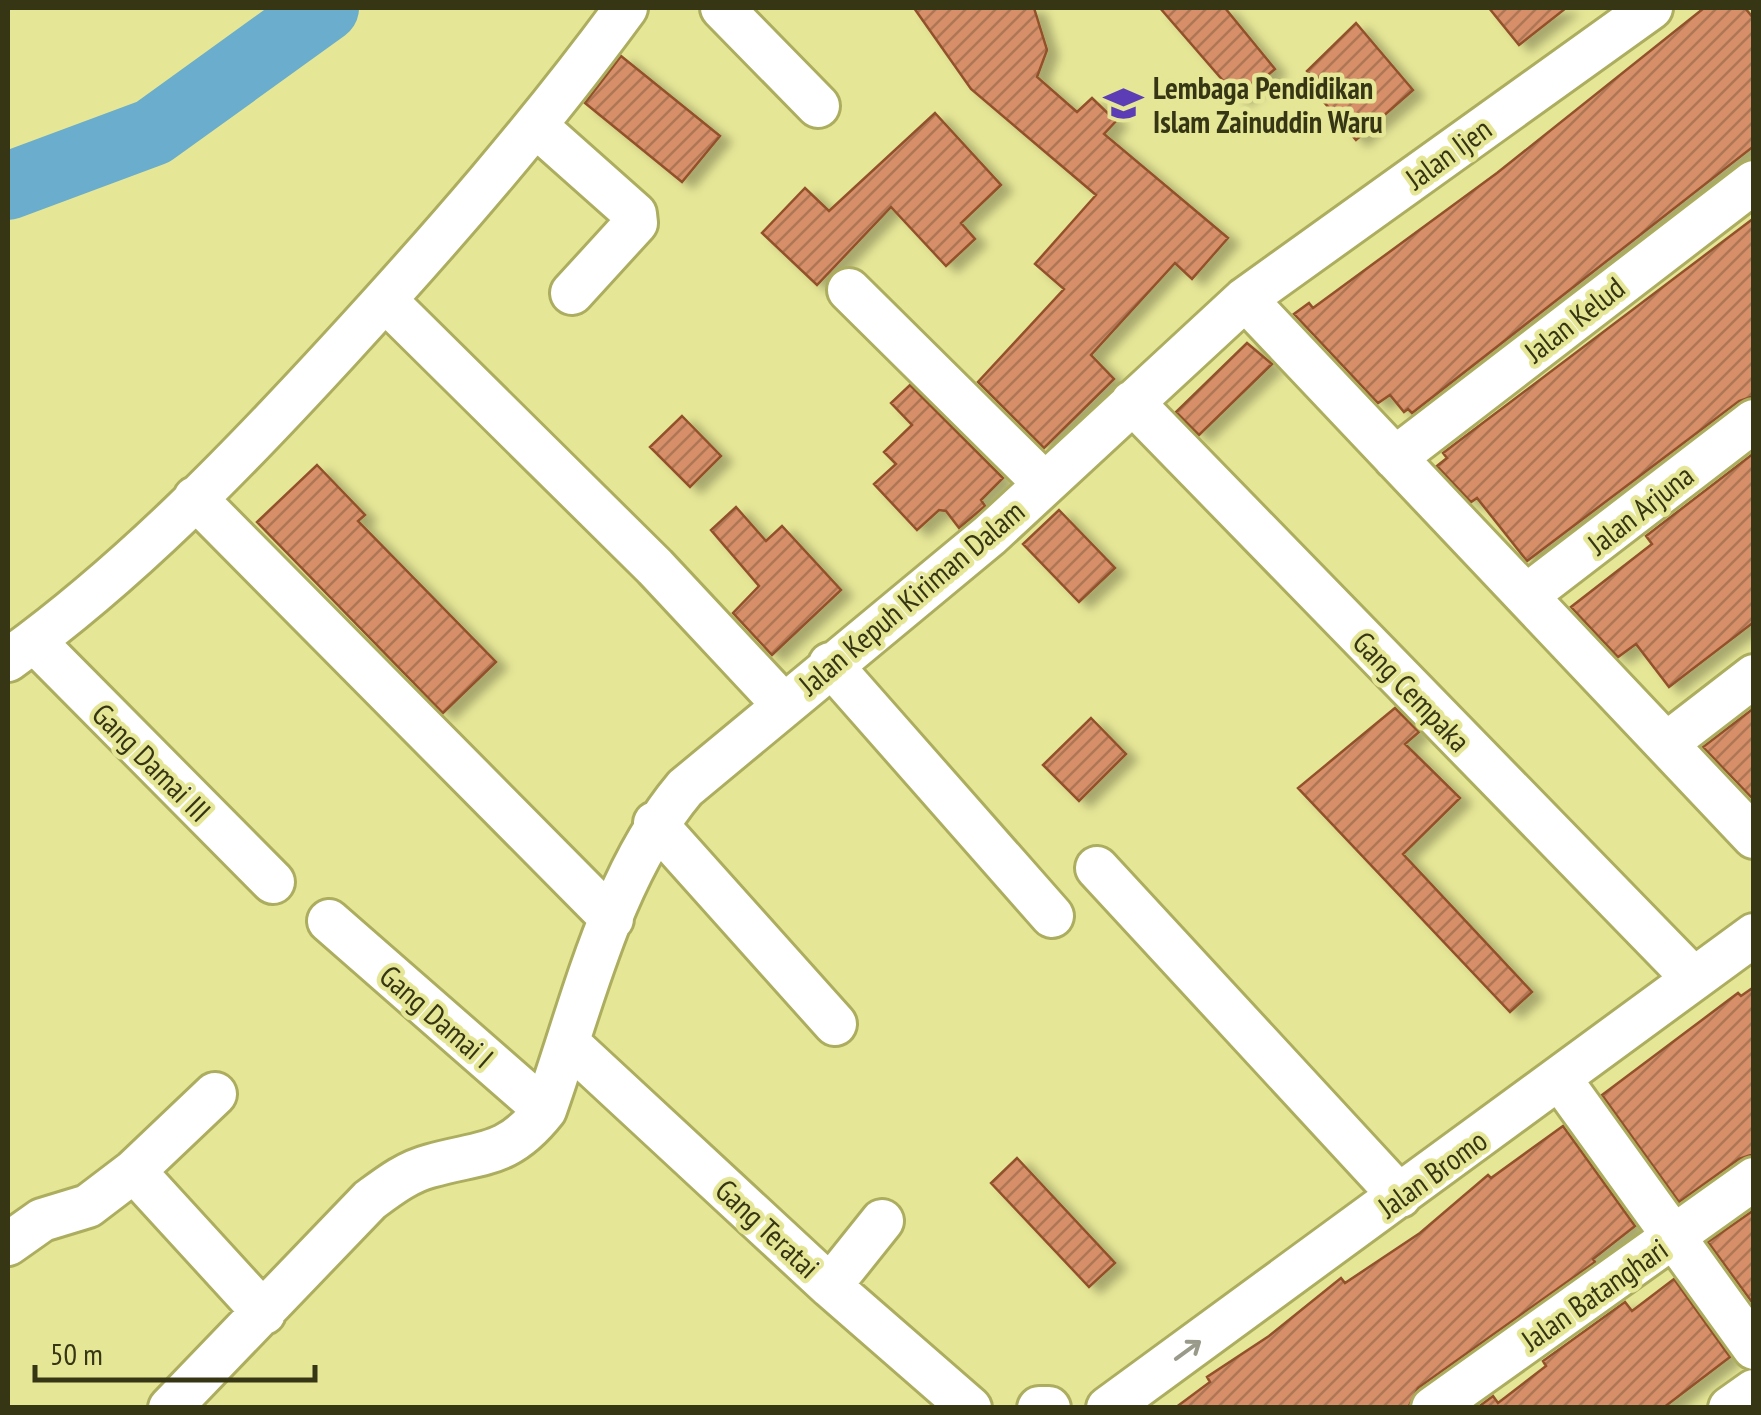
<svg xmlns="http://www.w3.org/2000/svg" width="1761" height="1415" font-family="'PT Sans Narrow',sans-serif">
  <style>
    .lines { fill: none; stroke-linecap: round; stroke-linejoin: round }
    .river { stroke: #6aadcc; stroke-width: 68 }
    .building { fill: url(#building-hatch); stroke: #92512b; stroke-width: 2.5; filter: url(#shadow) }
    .minor-casing { stroke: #acad5e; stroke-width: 48 }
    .minor { stroke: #fff; stroke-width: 42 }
    .oneway { stroke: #9a9a8a }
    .labels { text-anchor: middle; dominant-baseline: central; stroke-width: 9; stroke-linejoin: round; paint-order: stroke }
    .poi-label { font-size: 30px; font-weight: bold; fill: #363615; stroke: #e5e696; text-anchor: start }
    .street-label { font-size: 30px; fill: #363615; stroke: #e5e696 }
  </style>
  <defs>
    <pattern id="building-hatch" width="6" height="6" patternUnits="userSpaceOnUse" patternTransform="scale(2.5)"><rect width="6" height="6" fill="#d68f68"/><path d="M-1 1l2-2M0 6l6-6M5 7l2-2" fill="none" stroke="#ae7654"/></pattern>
    <filter id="shadow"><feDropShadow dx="11" dy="6" stdDeviation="5" flood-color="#0004"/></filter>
  </defs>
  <rect width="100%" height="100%" fill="#e5e696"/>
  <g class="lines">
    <!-- river -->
    <path class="river" d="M8,186L153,132L325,8"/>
  </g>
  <!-- building -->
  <path class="building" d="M914,8H1034L1047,50L1037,77L1077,112L1092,98L1116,121L1104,134L1228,238L1192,279L1175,263L1091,355L1114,379L1044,448L978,382L1064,289L1035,264L1096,195L971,89Z
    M1160,8H1225L1275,69L1239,99Z
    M1489,8H1566L1519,45Z
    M1704,8H1745L1754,19V146L1412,413L1408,409L1404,412L1390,395L1378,403L1294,314L1309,303L1313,308L1497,173Z
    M1356,23L1413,90L1356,140L1324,102L1329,97L1307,71Z
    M621,56L720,136L682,182L585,103Z
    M935,113L1001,185L961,223L975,239L946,266L891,207L817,285L762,233L805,188L829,211Z
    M1754,218V396L1739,401L1527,561L1477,498L1471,502L1437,466L1447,458L1443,453Z
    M1247,343L1272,364L1199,435L1176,412Z
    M910,385L1003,478L981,500L985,506L959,528L946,511L939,510L917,530L874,484L896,464L884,452L912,425L891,403Z
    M682,416L721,456L690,487L650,447Z
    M1754,453V622L1669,687L1636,644L1618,657L1571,607L1652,544L1646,536Z
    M317,465L365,515L358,521L496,662L443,713L257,522Z
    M736,507L766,541L782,526L841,590L772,655L733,613L759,586L711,530Z
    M1059,510L1115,568L1079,602L1023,544Z
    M1395,708L1419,732L1405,744L1460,798L1403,854L1532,992L1510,1012L1298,788Z
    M1754,708V800L1703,747Z
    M1091,718L1126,754L1079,801L1043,765Z
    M1754,987V1154L1739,1159L1679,1202L1602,1095L1738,993L1741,996Z
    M1563,1126L1635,1226L1593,1259L1595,1262L1418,1388L1408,1408H1175L1210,1382L1207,1377L1269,1336L1341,1278L1345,1283L1420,1233L1488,1175L1491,1178Z
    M1017,1158L1115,1263L1089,1287L991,1183Z
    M1754,1210V1305L1708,1242Z
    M1674,1279L1730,1357L1663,1408H1477L1493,1396L1498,1403L1546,1366L1543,1361L1625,1302L1632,1311Z"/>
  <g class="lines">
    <defs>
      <path id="minor" d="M722,8L818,106
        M536,126L635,214L636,223L572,293
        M849,290L1045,484
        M1245,299L1754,837
        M385,300L655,567L783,704
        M1132,402L1694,979
        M1395,458L1754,182
        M195,498L612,919
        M1526,596L1754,421
        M34,641L273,882
        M8,660C130,572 237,461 339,350C440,240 538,128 626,8
        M830,664L1052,916
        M1666,744L1754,676
        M655,823L835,1024
        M1097,868L1400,1196
        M329,921L545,1110
        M569,1044L830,1286L970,1408
        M1560,1079L1754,1348
        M134,1171L264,1313
        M8,1244L42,1220L88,1206L134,1171L215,1094
        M830,1286L882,1221
        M170,1408L370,1200C389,1186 407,1172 430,1166C483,1151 507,1158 545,1110C583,1003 611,876 685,788L990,535L1245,299L1651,8
        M1039,1408H1049
        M1108,1408L1754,935
        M1433,1408L1754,1179
        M1730,1408L1754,1391"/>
    </defs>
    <!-- minor casing -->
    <use href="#minor" class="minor-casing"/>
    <!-- minor -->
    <use href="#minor" class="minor"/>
  </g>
  <!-- one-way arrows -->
  <defs><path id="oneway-shaft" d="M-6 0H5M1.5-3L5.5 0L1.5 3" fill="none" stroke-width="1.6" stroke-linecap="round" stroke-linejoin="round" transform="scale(2.5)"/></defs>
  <use class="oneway" href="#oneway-shaft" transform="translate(1188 1350) rotate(-36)"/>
  <!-- icons -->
  <defs>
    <symbol id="school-bare" viewBox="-9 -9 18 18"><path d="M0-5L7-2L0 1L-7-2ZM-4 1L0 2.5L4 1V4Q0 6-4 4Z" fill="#5c3db6" stroke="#e5e696" stroke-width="2.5" paint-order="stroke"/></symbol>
  </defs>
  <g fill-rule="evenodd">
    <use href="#school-bare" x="1096" y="76" width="55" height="55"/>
  </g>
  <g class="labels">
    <!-- poi labels -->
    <g class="poi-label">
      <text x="1153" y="87">Lembaga Pendidikan<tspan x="1153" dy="34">Islam Zainuddin Waru</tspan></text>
    </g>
    <!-- street labels -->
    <g class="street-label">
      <text transform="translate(1448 153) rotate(-36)">Jalan Ijen</text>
      <text transform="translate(1574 319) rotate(-38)">Jalan Kelud</text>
      <text transform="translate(1640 509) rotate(-38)">Jalan Arjuna</text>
      <text transform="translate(911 597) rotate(-40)">Jalan Kepuh Kiriman Dalam</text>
      <text transform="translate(1412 691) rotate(46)">Gang Cempaka</text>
      <text transform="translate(152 762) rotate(45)">Gang Damai III</text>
      <text transform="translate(437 1016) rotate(41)">Gang Damai I</text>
      <text transform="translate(1432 1173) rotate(-36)">Jalan Bromo</text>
      <text transform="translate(768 1228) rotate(43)">Gang Teratai</text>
      <text transform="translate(1594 1294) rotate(-35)">Jalan Batanghari</text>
    </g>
  </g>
  <!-- border -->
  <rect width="1761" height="1415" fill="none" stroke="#363615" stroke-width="20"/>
  <!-- scale -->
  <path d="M35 1365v15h280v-15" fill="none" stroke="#363615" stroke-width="5"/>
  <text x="50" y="1365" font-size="30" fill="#363615" stroke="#e5e696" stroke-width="8" paint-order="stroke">50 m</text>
</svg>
